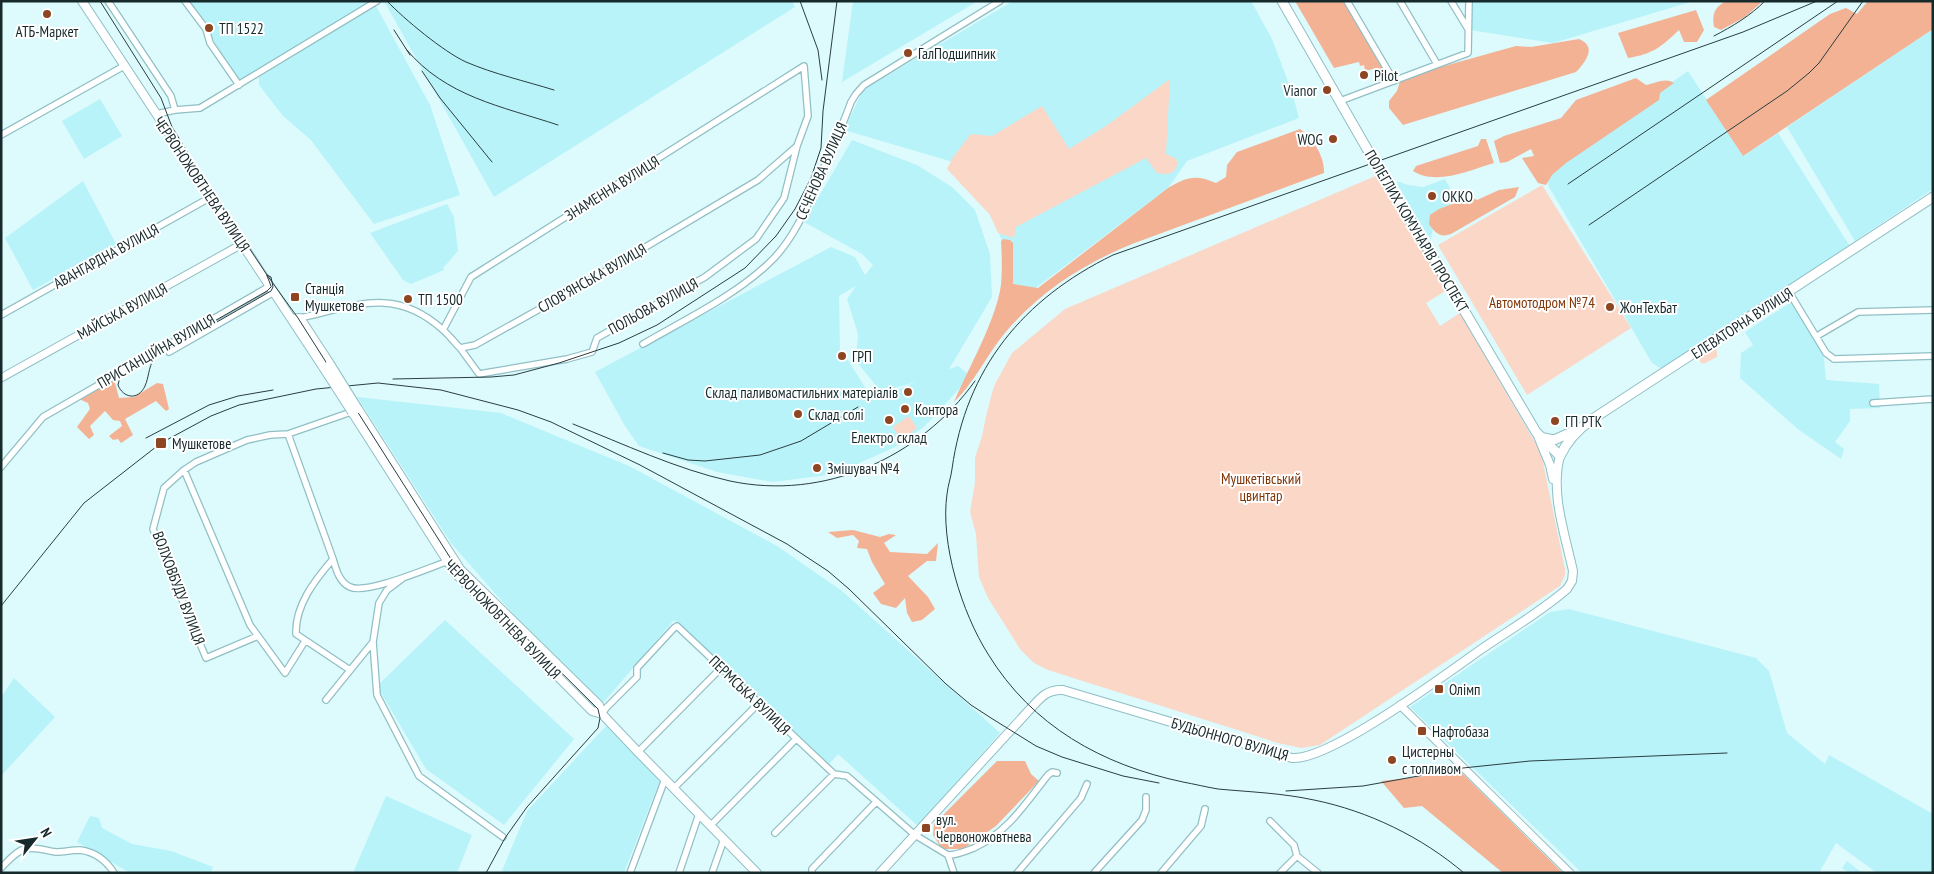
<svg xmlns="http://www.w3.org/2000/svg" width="1934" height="874" font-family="'PT Sans Narrow',sans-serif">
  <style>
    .built { fill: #b8f3fa; fill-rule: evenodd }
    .green { fill: #fbd7c7 }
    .forest { fill: #f3b294 }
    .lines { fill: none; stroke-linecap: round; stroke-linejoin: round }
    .minor-casing { stroke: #90bfc4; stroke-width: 8 }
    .tertiary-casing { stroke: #90bfc4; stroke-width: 9 }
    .secondary-casing { stroke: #90bfc4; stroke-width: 10 }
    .primary-casing { stroke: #90bfc4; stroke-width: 11 }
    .minor { stroke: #fff; stroke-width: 5.5 }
    .tertiary { stroke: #fff; stroke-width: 7 }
    .secondary { stroke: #fff; stroke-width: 8 }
    .primary { stroke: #fff; stroke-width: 9 }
    .tram { stroke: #2a3e41; stroke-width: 1 }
    .rail { stroke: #2a3e41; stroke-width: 1 }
    .secondary-bridge-casing { stroke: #90bfc4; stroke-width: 10; stroke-linecap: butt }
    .secondary-bridge { stroke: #fff; stroke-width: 8 }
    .poi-dot { fill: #8d4621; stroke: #fff; stroke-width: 2 }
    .labels { text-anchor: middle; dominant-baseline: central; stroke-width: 4; stroke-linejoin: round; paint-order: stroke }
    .poi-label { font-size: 15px; fill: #16292b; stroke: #fff; text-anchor: start }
    .street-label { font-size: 15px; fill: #16292b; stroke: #fff }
    .park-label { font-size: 15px; fill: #803506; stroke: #fff }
  </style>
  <rect width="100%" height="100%" fill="#ddfafd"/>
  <!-- built -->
  <path class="built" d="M188,1H373L240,82Z
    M384,1H792L795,7L494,197Z
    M853,1H978L842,82Z
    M1013,1H1251L1272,39L1292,92L1299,118L1187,161L1168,188L1033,290L1001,288L1002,241L989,206L953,162L844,130L863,90Z
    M1472,1H1694L1553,43L1470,30Z
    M376,6L430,105L460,195L374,224L311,140L283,116L259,85V77Z
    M1933,29V189L1855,241L1787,127Z
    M1688,71L1743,156L1778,133L1851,248L1664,368H1660L1652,363L1549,187L1547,177L1549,167Z
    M100,99L122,136L84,159L62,121Z
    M852,140L917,165L952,187L975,210L990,254L992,297L949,369L958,366L971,376L924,427L895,447L835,474L773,482L717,472L639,446L625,426L595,372L831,247L855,257L865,275L873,265L862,254L804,222ZM856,286L847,299L858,334L856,361L881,392L916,382L873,400L846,357L843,359L840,355L839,296Z
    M1445,179L1457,201L1446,208L1433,227L1431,239L1428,236L1398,186L1397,181L1408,185L1423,187Z
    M83,181L116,244L33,290L5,238Z
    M447,204L454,217L458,251L443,268L444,270L411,284L403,280L370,233Z
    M1793,302L1823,349L1826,380L1879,384L1880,408L1850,409V421L1835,442L1844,449L1841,459L1799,430L1740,378L1741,353L1753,345L1745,332L1788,304Z
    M357,397L501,413L629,466L777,546L842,591L1000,733L918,826L838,754L829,764L674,620L603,703L549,655L451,543Z
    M1569,609L1756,658L1769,671L1787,733L1825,764L1829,755L1933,814V873H1877L1836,843L1819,873H1582L1410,707L1550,612Z
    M445,620L574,739L504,825L426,769L377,686Z
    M14,678L55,717L1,776V697Z
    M606,726L660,780L624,873H501L527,811Z
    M386,796L472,835L457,873H353Z
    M90,816L99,818L102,828L132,844L171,851L213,867L211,873H130L77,842Z
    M1847,861L1862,873H1849L1842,868Z"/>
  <!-- green -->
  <path class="green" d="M1170,79L1166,154L1175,158L1178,162C1175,175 1168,175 1157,173L1146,158L1016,227L1014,238L998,233L990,215L947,169L953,157L971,134L992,136L1042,106L1069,149L1106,126Z
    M1380,174L1447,290L1426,303L1440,326L1460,313L1541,453L1565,569V575L1560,586L1320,745L1301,748L1278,743L1048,670L1034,663L1020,649L988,598L979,577L976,534L970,512L975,483V458L982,436L987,412L994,386L1012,353L1065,309Z
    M1542,185L1631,328L1527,395L1438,245Z
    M1711,348L1717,350V357L1703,364L1700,362L1699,355Z
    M909,416L917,428L901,440L893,427Z"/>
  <!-- forest -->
  <path class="forest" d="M1295,1H1345L1389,78L1380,82L1377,68L1365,71L1364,65L1360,66L1359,62L1334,68Z
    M1726,1H1763L1745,17L1721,30L1714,27C1712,14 1714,8 1726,1Z
    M1868,1H1933V29L1743,156L1706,100L1830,14L1846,8L1857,14Z
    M1696,10L1704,30L1697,42H1684L1679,30C1661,47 1653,54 1628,58L1618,33Z
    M1579,39C1598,47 1585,62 1576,72L1403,125L1389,108V101L1397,91L1401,78L1516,46L1531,47Z
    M1636,78L1646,85C1656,83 1666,77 1674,83L1660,93L1659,100L1566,163L1552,175L1546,185L1538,183L1522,158L1534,156L1531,149L1507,162L1500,163L1494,141L1504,136L1561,118L1576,100Z
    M1300,129C1313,138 1325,157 1324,173L1132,244C1083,264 1039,292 1004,334C987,355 974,383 954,402C969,367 992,328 1000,291C1003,275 1002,258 1001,241L1003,239L1010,240L1013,243V284L1038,288L1168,188C1186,177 1196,174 1216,183L1226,177L1227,165L1237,152Z
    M1481,139H1486L1494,163C1470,170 1436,186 1413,171L1416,166L1478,146Z
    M1519,187L1515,197L1451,234C1440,238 1435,233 1429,224L1430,215L1439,209L1471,197L1477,200L1499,190Z
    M114,379L119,398L134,397L157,383L163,384L169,409L166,411L156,401L125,419L133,435L121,443L118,439L113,440L109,436L122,426L120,421L113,420L105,411L90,426L94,435L89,439L77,427L90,409L88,403L79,399Z
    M853,530L880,537L889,534L896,535L884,543L890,552L927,554L938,543L936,561H927L908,576L928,597L935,609L922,620L912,622L907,613L905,598L896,608L881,604L873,593L885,584L872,562L867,549L857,548L859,541L853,535L837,538L828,532Z
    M997,761H1025L1031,774L1039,781L996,826L963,849H942L933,835L934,824Z
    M1461,772L1563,873H1564H1503L1422,806L1404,808L1381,781Z"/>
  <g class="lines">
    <defs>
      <path id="minor" d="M108,1L171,96L175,110
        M185,1L206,29L210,43L239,85
        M1347,1L1394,81
        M1400,1L1437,64
        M1451,1L1468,29
        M1340,101L1468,53L1469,1
        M156,114L175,110L200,108L377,1
        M1,135L124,66
        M1789,292L1826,353L1834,359L1933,356
        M1,315L211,197
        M300,318C355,306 394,286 442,329C448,334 454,342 460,348L475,345L570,292L758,180L797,146L808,116L804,66L471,277L443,330
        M1817,336L1858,312L1933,310
        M643,344C684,320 733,297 768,264C797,238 811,196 826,162C835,142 844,122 851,102L856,94L864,85L1000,1
        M460,348L479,374L567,359L592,352L597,338L705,277L756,239L784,198L797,146
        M169,352L274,292
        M1873,403L1933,399
        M288,434L333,559
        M1,467L43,417L270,286
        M184,470L250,625L285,673L305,641
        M403,578L387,590L379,603L373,642L377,695L419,776L503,837
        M258,636L206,658L153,529L164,488L184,470L196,462L247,440L270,435L288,434L354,411
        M350,670L296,634C295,605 315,580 333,559C336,569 339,582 350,587C367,595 430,567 449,561
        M326,700L373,642
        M602,714L606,708L637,677V668L674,628L677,626L834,774L847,776L915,835L948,855L954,873
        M638,752L721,668
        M674,788L759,703
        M1270,821L1294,845L1297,856L1318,873
        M711,825L796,739
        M775,833L834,774
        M948,855C958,855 965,851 974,848C1008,832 1025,804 1048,775L1052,772L1057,773
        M1,868C8,861 16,851 25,849C36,846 46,851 56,852C64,852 72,850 80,850C95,852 106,860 114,873
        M630,873L665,779
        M679,873L699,814
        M712,873L724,839
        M812,873V869L876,802
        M1017,873L1081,798L1087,784
        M1094,873L1142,820L1146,810V797
        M1161,873L1201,826L1205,809
        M1280,873L1297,856"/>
      <path id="tertiary" d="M1,378L242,244
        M1400,705L1570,873"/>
      <path id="secondary" d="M82,1L323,367
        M292,319L300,318L330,364
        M358,409L460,569L599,705L602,714L638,752L757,873
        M352,412L455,573L592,711L602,714
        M1538,436L1550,465L1553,479
        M880,873L1032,707C1041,697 1048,689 1063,690L1292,758C1330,761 1447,673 1483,648C1511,629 1542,611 1567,589L1572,581L1573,571C1565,534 1550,493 1560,456"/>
      <path id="primary" d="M1282,1L1374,161L1422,239L1536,432L1560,456C1567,441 1577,430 1591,420L1933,197
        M1544,438L1554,440L1576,430"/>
    </defs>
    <!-- minor casing -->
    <use href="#minor" class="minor-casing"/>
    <!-- tertiary casing -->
    <use href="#tertiary" class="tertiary-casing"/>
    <!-- secondary casing -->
    <use href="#secondary" class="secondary-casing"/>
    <!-- primary casing -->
    <use href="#primary" class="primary-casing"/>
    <!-- minor -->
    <use href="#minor" class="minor"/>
    <!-- tertiary -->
    <use href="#tertiary" class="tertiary"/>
    <!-- secondary -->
    <use href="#secondary" class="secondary"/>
    <!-- primary -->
    <use href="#primary" class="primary"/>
    <!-- tram -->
    <path class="tram" d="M100,1L161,98L172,127L218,201L267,275L298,318L458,570L598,709L600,718L598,728L527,807L505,838L486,873
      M267,275L271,277L273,287L271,291L154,358C148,369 149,377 145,386C138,401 123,398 118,385L120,377L127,371L267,291L271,287Z"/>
    <!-- rail -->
    <path class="rail" d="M387,1C404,19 444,52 466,62C494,74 525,81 554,90
      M800,1L818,50L822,80
      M394,30L410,55
      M1714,36C1733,26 1750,16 1765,1
      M406,49C446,97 501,106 558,125
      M422,71L440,98L492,162
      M1568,184L1838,1
      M1589,225L1787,91L1809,73L1819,63L1863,1
      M393,379L491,377L514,375L559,363L619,343L657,325L745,268L776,236L795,209L811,178L821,148L823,111L837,1
      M573,424C624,444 676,469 730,481C824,501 920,458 975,381
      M146,438L209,405L238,396L273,390
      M663,453L688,460L705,461L760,455L801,441L858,407
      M1,606L84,503L161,443L211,416L239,405L316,389L378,383L441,390L518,410L551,422L640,465L787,544L828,571L849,589L946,684L971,705L991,718L1036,746L1062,757L1123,776L1159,783
      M1286,791L1363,786L1463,768L1530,761L1727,753
      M1464,873C1422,837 1368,811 1314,800C1282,793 1250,792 1218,789C1206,787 1194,784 1183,782C1102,765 1032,726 988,654C962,613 940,543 947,494C948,485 951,477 952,469C966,368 1023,299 1113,255L1743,32L1817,1"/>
    <defs>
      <path id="secondary-bridge" d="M330,364L358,409
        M323,367L352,412"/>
    </defs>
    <!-- secondary-bridge casing -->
    <use href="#secondary-bridge" class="secondary-bridge-casing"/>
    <!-- secondary-bridge -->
    <use href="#secondary-bridge" class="secondary-bridge"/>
  </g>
  <!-- markers -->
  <g class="poi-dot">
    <circle cx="47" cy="14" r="5"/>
    <circle cx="209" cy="28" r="5"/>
    <circle cx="908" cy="53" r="5"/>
    <circle cx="1364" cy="75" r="5"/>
    <circle cx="1327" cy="90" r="5"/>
    <circle cx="1333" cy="139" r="5"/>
    <circle cx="1432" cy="196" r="5"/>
    <rect x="290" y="292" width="10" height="10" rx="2.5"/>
    <circle cx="408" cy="299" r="5"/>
    <circle cx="1610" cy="307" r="5"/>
    <circle cx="842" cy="356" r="5"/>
    <circle cx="908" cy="392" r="5"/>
    <circle cx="905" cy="409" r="5"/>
    <circle cx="798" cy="414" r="5"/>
    <circle cx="889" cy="420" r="5"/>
    <circle cx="1555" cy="421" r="5"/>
    <rect x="155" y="437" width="12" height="12" rx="2.5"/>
    <circle cx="817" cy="468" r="5"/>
    <rect x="1434" y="684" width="10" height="10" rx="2.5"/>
    <rect x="1417" y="726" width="10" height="10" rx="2.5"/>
    <circle cx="1392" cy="760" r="5"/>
    <rect x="921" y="823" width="10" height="10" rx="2.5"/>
  </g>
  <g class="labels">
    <!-- poi labels -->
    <g class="poi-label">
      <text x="219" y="28">ТП 1522</text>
      <text x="47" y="31" text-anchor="middle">АТБ-Маркет</text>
      <text x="918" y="53">ГалПодшипник</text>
      <text x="1374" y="75">Pilot</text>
      <text x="1317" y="90" text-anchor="end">Vianor</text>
      <text x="1323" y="139" text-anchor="end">WOG</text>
      <text x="1442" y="196">ОККО</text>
      <text x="305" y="288">Станція<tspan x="305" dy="17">Мушкетове</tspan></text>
      <text x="418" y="299">ТП 1500</text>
      <text x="1620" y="307">ЖонТехБат</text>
      <text x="852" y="356">ГРП</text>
      <text x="898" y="392" text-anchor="end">Склад паливомастильних матеріалів</text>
      <text x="915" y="409">Контора</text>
      <text x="808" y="414">Склад солі</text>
      <text x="1565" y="421">ГП РТК</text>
      <text x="889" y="437" text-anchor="middle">Електро склад</text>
      <text x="172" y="443">Мушкетове</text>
      <text x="827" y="468">Змішувач №4</text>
      <text x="1449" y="689">Олімп</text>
      <text x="1432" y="731">Нафтобаза</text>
      <text x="1402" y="751">Цистерны<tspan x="1402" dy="17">с топливом</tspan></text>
      <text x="936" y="819">вул.<tspan x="936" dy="17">Червоножовтнева</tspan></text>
    </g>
    <!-- street labels -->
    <g class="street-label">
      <text transform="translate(821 171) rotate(-66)">СЄЧЕНОВА ВУЛИЦЯ</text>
      <text transform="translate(202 184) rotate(56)">ЧЕРВОНОЖОВТНЕВА ВУЛИЦЯ</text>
      <text transform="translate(612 188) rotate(-32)">ЗНАМЕННА ВУЛИЦЯ</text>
      <text transform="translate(1417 231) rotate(59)">ПОЛЕГЛИХ КОМУНАРІВ ПРОСПЕКТ</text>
      <text transform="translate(106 256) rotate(-29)">АВАНГАРДНА ВУЛИЦЯ</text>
      <text transform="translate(592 278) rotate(-30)">СЛОВ’ЯНСЬКА ВУЛИЦЯ</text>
      <text transform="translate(653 306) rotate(-29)">ПОЛЬОВА ВУЛИЦЯ</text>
      <text transform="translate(122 311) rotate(-29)">МАЙСЬКА ВУЛИЦЯ</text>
      <text transform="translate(1742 323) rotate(-33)">ЕЛЕВАТОРНА ВУЛИЦЯ</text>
      <text transform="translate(156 351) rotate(-30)">ПРИСТАНЦІЙНА ВУЛИЦЯ</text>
      <text transform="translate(179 588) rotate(69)">ВОЛХОВБУДУ ВУЛИЦЯ</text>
      <text transform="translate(503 619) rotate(46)">ЧЕРВОНОЖОВТНЕВА ВУЛИЦЯ</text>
      <text transform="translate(750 695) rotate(44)">ПЕРМСЬКА ВУЛИЦЯ</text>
      <text transform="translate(1230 739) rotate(16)">БУДЬОННОГО ВУЛИЦЯ</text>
    </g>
    <!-- park labels -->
    <g class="park-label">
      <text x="1542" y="302">Автомотодром №74</text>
      <text x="1261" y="478">Мушкетівський<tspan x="1261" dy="17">цвинтар</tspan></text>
    </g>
  </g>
  <!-- border -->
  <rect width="1934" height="874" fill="none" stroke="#16292b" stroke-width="5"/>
  <!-- north arrow -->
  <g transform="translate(35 839) rotate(60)" stroke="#ffffff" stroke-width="4" paint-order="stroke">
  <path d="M0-4L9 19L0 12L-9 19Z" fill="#16292b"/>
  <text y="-8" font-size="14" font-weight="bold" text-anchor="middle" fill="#16292b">N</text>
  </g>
</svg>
